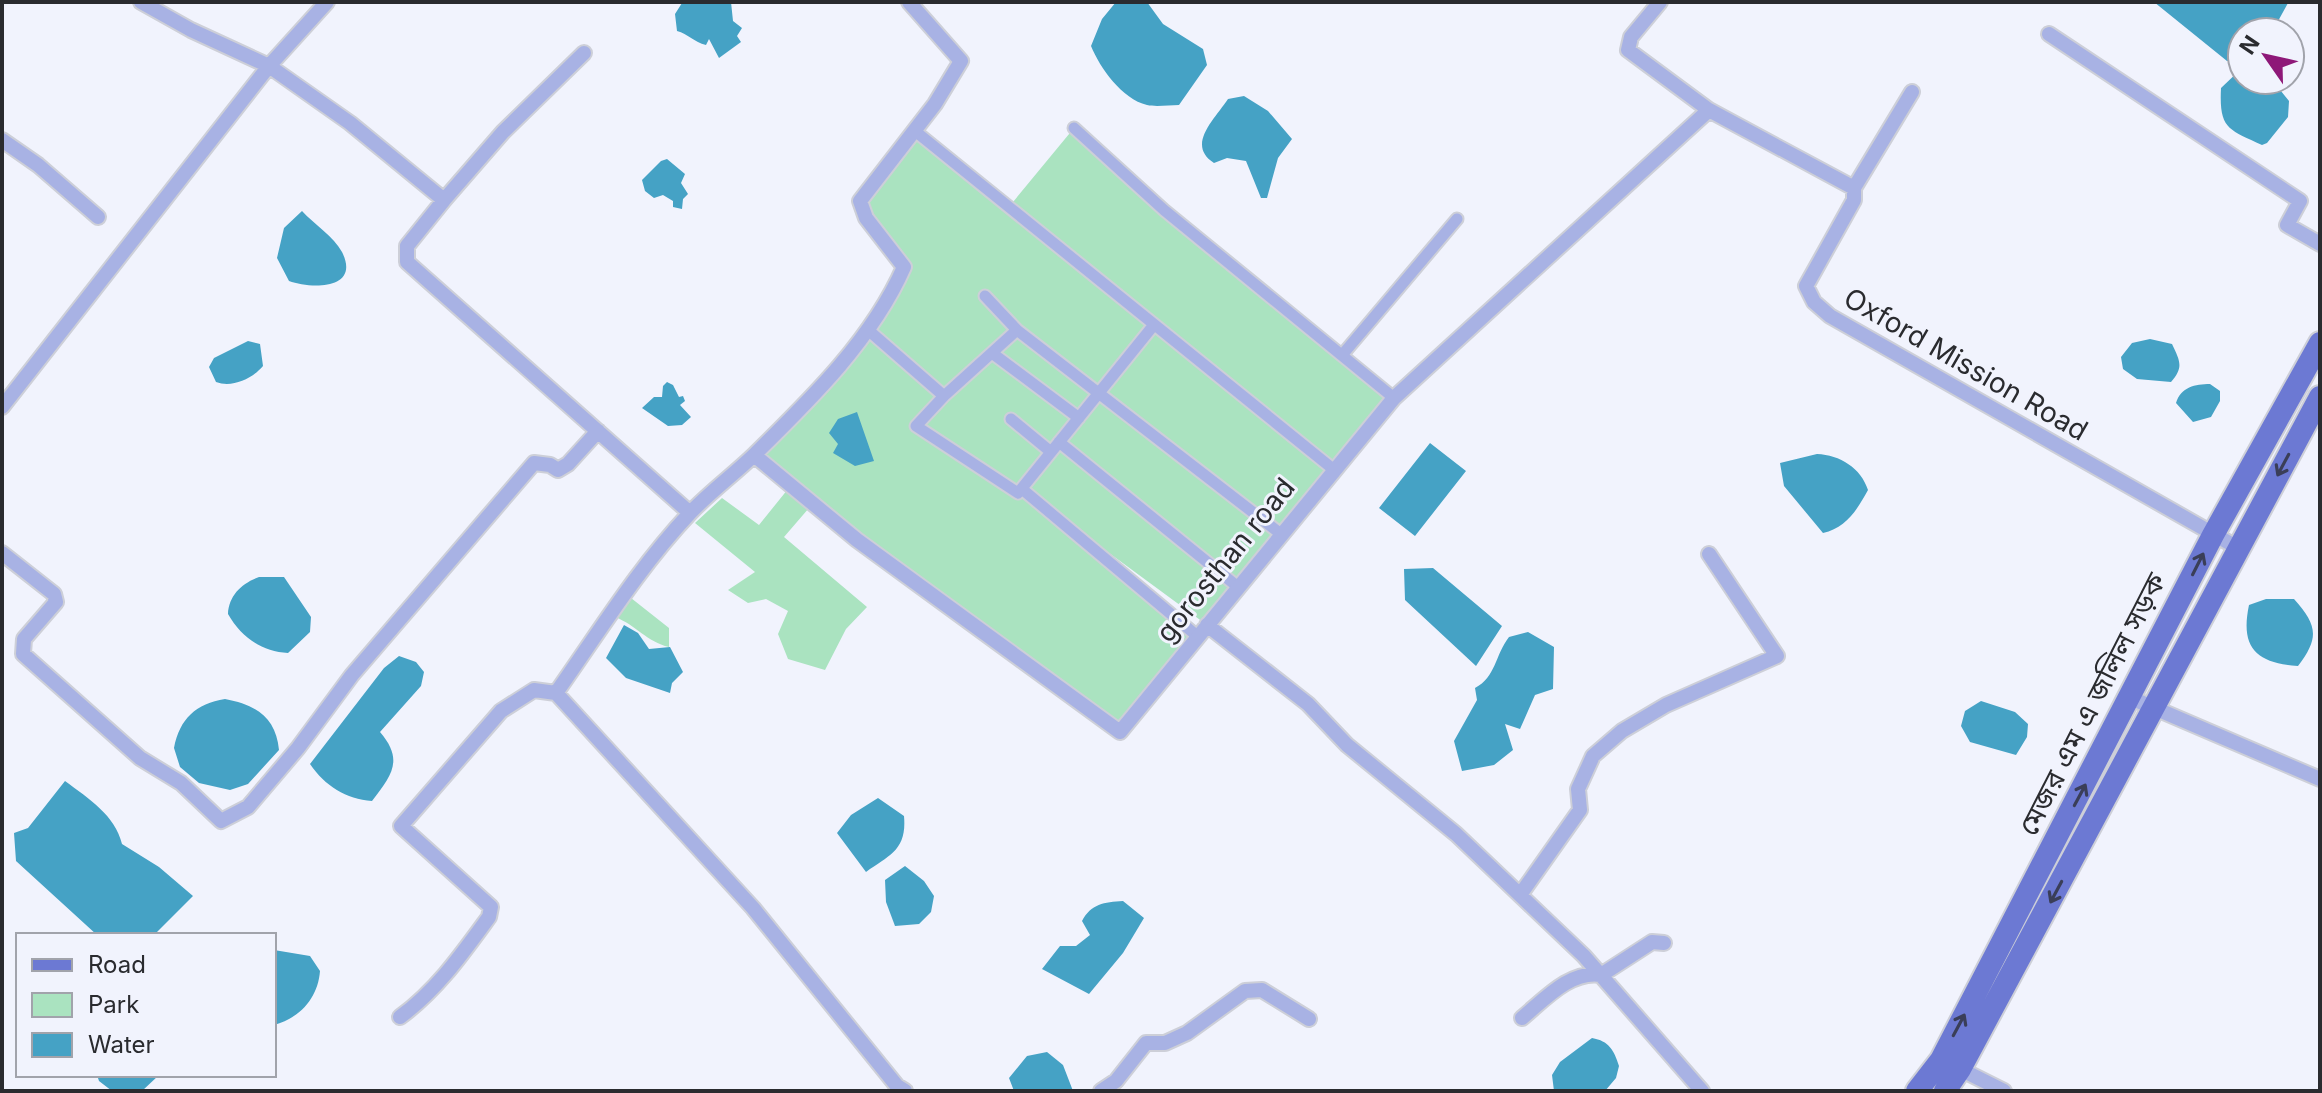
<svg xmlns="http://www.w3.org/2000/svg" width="2322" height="1093" font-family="Inter,'Noto Sans Bengali',sans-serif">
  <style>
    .green { fill: #aae3c0 }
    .water { fill: #45a2c5 }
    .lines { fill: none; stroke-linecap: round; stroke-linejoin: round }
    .pedestrian-casing { stroke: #cdcfd8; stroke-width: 15 }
    .minor-casing { stroke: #cdcfd8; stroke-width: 18 }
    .primary-casing { stroke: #cdcfd8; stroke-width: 26 }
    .pedestrian { stroke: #a8b2e4; stroke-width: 11 }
    .minor { stroke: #a8b2e4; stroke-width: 14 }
    .primary { stroke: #6c79d3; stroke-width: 22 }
    .oneway { stroke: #3a3e58 }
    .labels { text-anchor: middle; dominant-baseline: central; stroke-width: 6; stroke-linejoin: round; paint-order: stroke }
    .street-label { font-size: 28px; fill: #2a2b2f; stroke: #f1f3fd }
  </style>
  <rect width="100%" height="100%" fill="#f1f3fd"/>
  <!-- green -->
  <path class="green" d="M1074,128L1394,398L1207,625L1037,500L1196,635L1120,732L754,455L867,329L903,267L860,201L915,131L1008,208Z
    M788,489L809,508L784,537L867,607L846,629L825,670L788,659L778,634L788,611L766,599L748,603L728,590L755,572L695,523L722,498L759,525Z
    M631,598L669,628V647C647,642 636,625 615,617Z"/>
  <!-- water -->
  <path class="water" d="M731,2L733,21L742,28L737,36L741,42L719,58L709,39L706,45C694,42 688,34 677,31L675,14L682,3Z
    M1116,2H1147L1163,24L1203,49L1207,65L1179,105C1169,105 1156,107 1147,105C1122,99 1100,68 1091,46L1102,19Z
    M2154,2H2288V3L2272,32H2242V61H2227Z
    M2242,68V80H2272L2289,101L2288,117L2267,143L2262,145C2228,129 2219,129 2221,88Z
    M1244,96L1268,111L1292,139L1278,158L1267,198H1261L1246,161L1227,158L1214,163C1186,145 1214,120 1228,99Z
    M667,159L685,174L681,183L688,194L683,199L682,209L673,207V201L663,195L654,198L645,191L642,180L661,161Z
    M302,211C314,224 334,237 342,252C361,290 311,289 289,281L277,258L284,228Z
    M2150,339L2172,344C2180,361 2184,367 2171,382L2137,379L2123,369L2121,357L2132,343Z
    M248,341L260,344L263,366C252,379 232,388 216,382L209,367L214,358Z
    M667,382L673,385L679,397L683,396L685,401L680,405L691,417L682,425L668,426L642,408L654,397H662L663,386Z
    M2210,384L2220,391V401L2211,417L2193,422L2176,403C2181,387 2195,384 2210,384Z
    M857,412L874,461L855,466L833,453L838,444L829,433L838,419Z
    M1430,443L1466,471L1415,536L1379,508Z
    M1817,454C1840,455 1861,468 1868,490C1857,510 1846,528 1823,533L1784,486L1780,463Z
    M1433,568L1502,626L1476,666L1405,600L1404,569Z
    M259,577H284L311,617L310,632L288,653C262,652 241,637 228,614C229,595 242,583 259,577Z
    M2266,599H2294C2317,625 2320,637 2298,666C2256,663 2240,648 2249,605Z
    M624,625L638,633L649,649L670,647L683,672L672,683L670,693L626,678L606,658Z
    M1528,632L1554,647L1553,689L1535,695L1520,729L1505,724L1513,750L1494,765L1462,771L1454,741L1477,700L1475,688C1496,677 1495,655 1509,637Z
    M399,656L416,662L424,672L421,686L380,732C404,760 392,775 372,801C346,799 325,786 310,764L384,668Z
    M225,699C257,705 276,718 279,750L248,784L230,790L199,783L180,767L174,748C180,718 196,704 225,699Z
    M1981,701L2015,712L2028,724L2027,737L2016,755L1970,742L1961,726L1965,711Z
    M65,781C89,799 115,815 122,844L159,867L193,896L154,935H97L16,861L14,833L28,828Z
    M878,798L904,816C907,850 890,855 866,872L837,833L851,815Z
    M905,866L924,881L934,896L931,912L919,924L895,926L886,902L885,880Z
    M1123,901L1144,918L1123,953L1089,994L1042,969L1060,946H1076L1090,935L1082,921C1091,904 1104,902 1123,901Z
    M274,950L310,956L320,971C318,998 300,1018 274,1025Z
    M1592,1038C1609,1041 1614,1050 1619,1066L1616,1078L1605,1091H1554L1552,1075L1560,1062Z
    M1047,1052L1063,1065L1073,1091H1014L1009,1078L1027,1056Z
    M97,1075H159L142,1091H112L99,1081Z"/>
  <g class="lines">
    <defs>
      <path id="pedestrian" d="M1074,128L1164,210L1394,398
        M915,131L1333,469
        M985,296L1017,330
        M867,329L944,396L916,426L1018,493L1153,326
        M992,353L1079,418
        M1343,354L1457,219
        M944,396L1017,330L1281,534
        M1011,419L1051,452
        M1059,442L1238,587
        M1022,489L1196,635"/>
      <path id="minor" d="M141,2L191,30L269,66L327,2
        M1660,2L1631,37L1628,50L1709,110L1854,188V200L1806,286L1814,302L1830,316L2238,548
        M2049,34L2300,201L2287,225L2320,244
        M2,140L38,165L98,217
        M1854,188L1912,92
        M444,200L503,132L584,53
        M2,407L269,66L350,123L444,200L407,246V262L690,513
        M754,455L857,540L1120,732L1394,398L1709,110
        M2,553L54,594L56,602L24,639L23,654L140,758L181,783L221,821L248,807L298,748L352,675L534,463L550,465L558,470L568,464L598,431
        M1207,625L1308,704L1347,745L1456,834L1584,956L1702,1091
        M556,693C599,632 639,567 690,513C709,493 733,475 753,456C809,401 872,340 904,267L866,218L860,201L935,104L961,61L909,2
        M2131,698L2320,779
        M1520,895L1580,810L1578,789L1593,756L1622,731L1666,705L1777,656L1709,554
        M400,1017C437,990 462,954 489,917L491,907L401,826L501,711L534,690L556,693L753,908L897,1086L905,1091
        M1522,1018C1544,1000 1570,970 1601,975L1652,942L1664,943
        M1960,1069L2004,1091
        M1101,1091L1116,1081L1146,1043H1165L1187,1033L1245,991L1262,990L1309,1019"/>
      <path id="primary" d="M1917,1091L1941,1060L2213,535L2320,343
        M1945,1091L1960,1069L2320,397"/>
    </defs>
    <!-- pedestrian casing -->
    <use href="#pedestrian" class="pedestrian-casing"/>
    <!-- minor casing -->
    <use href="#minor" class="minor-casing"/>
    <!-- primary casing -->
    <use href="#primary" class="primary-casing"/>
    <!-- pedestrian -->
    <use href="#pedestrian" class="pedestrian"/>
    <!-- minor -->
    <use href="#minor" class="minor"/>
    <!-- primary -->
    <use href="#primary" class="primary"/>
  </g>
  <!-- one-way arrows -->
  <defs><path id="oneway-shaft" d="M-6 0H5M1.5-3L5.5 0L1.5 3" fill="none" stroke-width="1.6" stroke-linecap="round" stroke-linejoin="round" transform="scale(2)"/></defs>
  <g class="oneway">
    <use href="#oneway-shaft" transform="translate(2283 465) rotate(118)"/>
    <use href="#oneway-shaft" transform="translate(2198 564) rotate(-63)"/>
    <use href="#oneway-shaft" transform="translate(2080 795) rotate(-62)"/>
    <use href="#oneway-shaft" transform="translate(2056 892) rotate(118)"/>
    <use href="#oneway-shaft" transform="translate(1959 1025) rotate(-62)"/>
  </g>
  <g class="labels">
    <!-- street labels -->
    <g class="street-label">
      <text transform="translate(1966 364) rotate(30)">Oxford Mission Road</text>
      <text transform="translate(1225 560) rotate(-51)">gorosthan road</text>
      <text transform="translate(2092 704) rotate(-63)">মেজর এম এ জলিল সড়ক</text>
    </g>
  </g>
  <!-- border -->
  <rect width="2322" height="1093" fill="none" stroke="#2a2b2f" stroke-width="8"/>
  <!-- legend -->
  <rect x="16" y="933" width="260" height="144" fill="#f1f3fd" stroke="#a1a3ab" stroke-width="2"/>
  <rect x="32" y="959" width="40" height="12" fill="#6c79d3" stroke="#a1a3ab" stroke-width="2"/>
  <text x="88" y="973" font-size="24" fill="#2a2b2f">Road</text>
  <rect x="32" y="993" width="40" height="24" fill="#aae3c0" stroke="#a1a3ab" stroke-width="2"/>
  <text x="88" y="1013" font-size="24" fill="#2a2b2f">Park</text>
  <rect x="32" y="1033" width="40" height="24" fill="#45a2c5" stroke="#a1a3ab" stroke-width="2"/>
  <text x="88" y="1053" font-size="24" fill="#2a2b2f">Water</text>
  <!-- north arrow -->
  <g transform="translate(2266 56) rotate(304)"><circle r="38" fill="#f1f3fd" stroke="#a1a3ab" stroke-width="2"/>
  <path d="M0-6L14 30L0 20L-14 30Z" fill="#8e1878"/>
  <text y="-12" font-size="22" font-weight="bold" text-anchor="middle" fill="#2a2b2f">N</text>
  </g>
</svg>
